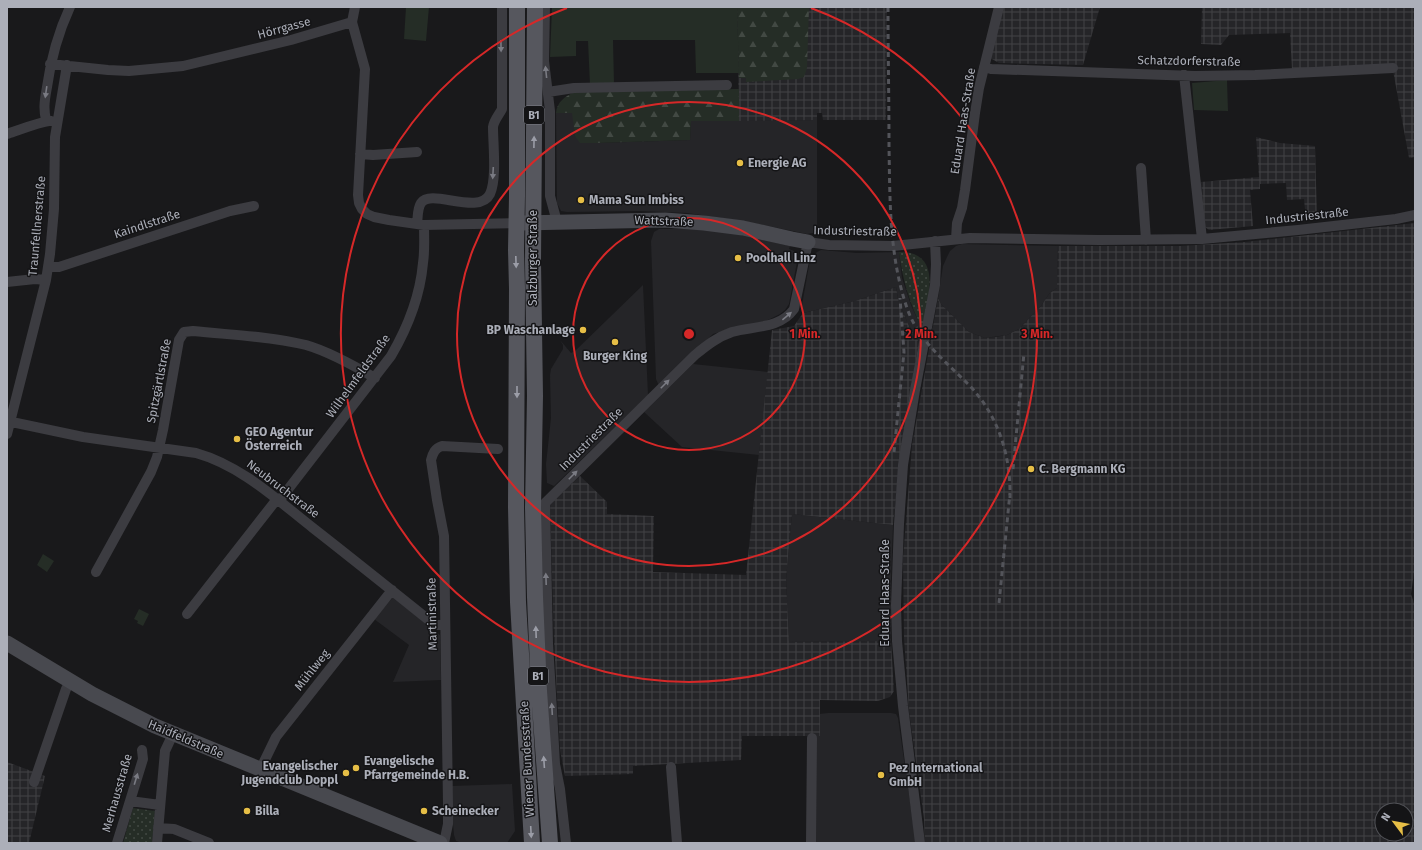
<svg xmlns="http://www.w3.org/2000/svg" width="1422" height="850" font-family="'Fira Sans',sans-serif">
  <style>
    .built { fill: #252528 }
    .industrial { fill: url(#industrial-grid); fill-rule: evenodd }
    .grass { fill: url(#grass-dots) }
    .forest { fill: url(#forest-firs) }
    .green { fill: #252d26 }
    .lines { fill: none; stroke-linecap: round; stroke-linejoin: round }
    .street { stroke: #3c3c41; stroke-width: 10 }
    .secondary { stroke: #48494f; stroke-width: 15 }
    .primary { stroke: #56575e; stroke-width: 16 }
    .rail { stroke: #53545a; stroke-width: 3; stroke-dasharray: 5 4; stroke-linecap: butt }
    .oneway { fill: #7a7b83 }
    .oneway2 { fill: #9b9da7 }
    .ring { fill: none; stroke: #d62828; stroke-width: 2 }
    .poi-dot { fill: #e6be46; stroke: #141416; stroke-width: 1.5 }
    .labels { text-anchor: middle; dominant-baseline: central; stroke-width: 3; stroke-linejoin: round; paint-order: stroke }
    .shield { fill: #141416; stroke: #7e8088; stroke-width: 1 }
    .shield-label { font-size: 11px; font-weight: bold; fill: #acafb9 }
    .street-label { font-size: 12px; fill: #acafb9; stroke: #141416 }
    .poi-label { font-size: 12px; font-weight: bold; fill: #acafb9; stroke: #141416; text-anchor: start }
    .centre { fill: #d62828; stroke: #141416; stroke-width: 2 }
    .ring-label { font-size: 12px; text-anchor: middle; font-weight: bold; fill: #d62828; stroke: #141416; stroke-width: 3; stroke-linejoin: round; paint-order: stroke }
  </style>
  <defs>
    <pattern id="industrial-grid" width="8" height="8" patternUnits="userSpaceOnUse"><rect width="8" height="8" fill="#252528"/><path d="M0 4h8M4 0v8" fill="none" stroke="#424245"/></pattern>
    <pattern id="grass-dots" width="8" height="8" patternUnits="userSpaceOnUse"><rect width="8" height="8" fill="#252d26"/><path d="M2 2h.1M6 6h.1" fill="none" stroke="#424943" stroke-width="1.8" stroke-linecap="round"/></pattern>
    <pattern id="forest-firs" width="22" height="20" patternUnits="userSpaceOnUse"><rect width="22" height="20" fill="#252d26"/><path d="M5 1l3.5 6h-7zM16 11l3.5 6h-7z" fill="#424943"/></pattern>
  </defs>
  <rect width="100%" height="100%" fill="#19191b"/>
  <!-- built -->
  <path class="built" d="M556,113H573L575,136L596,143L690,140L691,121L817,120V228L813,233L807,234L743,221L687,213L640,211L567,212L561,211L557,203Z
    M659,229H702L732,233L790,246L789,249L794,251L797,257V262L789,304L785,310L780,314L766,321L729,329L713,334L659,386L656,379L651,241L654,232Z
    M962,244L1058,246L1057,288L1049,294L1041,306L1019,329L1007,335L985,338L969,332L941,304L938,298L943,266L947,257L950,251L956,246Z
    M821,250L857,253L899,252L902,278L911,305L922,329L919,342L908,324L898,299L896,287L855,301L803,313L802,305L810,260L817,252Z
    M643,285L648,395L554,486L547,483L546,464L551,418L550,375L551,369L563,349V345L560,340L571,353L575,351Z
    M693,364L768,372L759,455L682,447L644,412Z
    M792,514L893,525L891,581V641L789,642L786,579Z
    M393,597L440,635L441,680L393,682L409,645L374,619Z
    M828,713H891L896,714L898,718L916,843H815L816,736H820L819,714Z
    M512,784L515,831L507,843H462L456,841L454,835L453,823L452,786Z"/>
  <!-- industrial -->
  <path class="industrial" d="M737,7H887L886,120H823L822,113H817V120L739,121Z
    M1003,7H1100L1083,65L999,63L990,58Z
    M1202,7H1415V157L1409,158L1392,65L1292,70L1290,33L1229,35L1221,45L1201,44Z
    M1256,137L1280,143L1315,146L1317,219L1306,220L1304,199L1287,200L1286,183L1260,184V189L1250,190L1253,226L1209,230L1205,227L1201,182L1259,177Z
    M1415,223V565L1411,594L1415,606V843H925L924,819L909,712L907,681L904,638L903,558L912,445L938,298L941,304L969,332L985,338L996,337L1007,335L1019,329L1041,306L1049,294L1057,288L1058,246H1180L1245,242ZM1382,810H1406V834H1382Z
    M896,287L898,299L908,324L919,342L904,425L893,525L792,514L786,579L789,642L891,641L894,691L890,697L878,701L820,700V736H742L741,760L633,766V774L565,776L560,750L554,642L550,504L580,476L607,502V514L654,516L653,572L746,575L772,330L794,326L803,313L855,301Z
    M7,762L45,776L29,843H7Z"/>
  <!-- grass -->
  <path class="grass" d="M899,252C945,251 927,302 922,329C909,301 903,282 899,252Z
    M133,808L155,811L152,843H123Z"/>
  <!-- forest -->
  <path class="forest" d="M737,7H809L807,68L804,77L798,79L746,82V78H739Z
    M739,89V121H691L690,140L596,143H580L575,136L572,113H556C557,102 565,96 575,92Z"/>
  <!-- green -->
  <path class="green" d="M406,7H429L426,41L404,39Z
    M552,7H737L739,73H696L695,40H613L614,84L590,85L588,41H576V56L550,57Z
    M1227,80L1228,111L1194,110L1192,83Z
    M43,554L54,561L47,572L37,565Z
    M139,609L149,614L143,626L137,623L138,621L134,619Z"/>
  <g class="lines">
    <!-- street -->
    <path class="street" d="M545,7L544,61L550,111V196L557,222
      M352,22L355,7
      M50,64L108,70L129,71L183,66L291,40L352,22L365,69L358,195L359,203L362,209L367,214L374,217L389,220L424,225L517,223
      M984,67L991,69L1195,76L1255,75L1393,68
      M1184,75L1202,239
      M548,92L574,88L727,85
      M46,120C43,108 45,98 47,87C51,58 58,33 70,7
      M7,134C16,131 45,120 51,121
      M360,154L373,155L417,152
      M1141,168L1146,240
      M417,224C418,218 417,209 421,203C431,188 479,216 490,194C497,179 493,144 493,127C494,120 499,115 502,109V7
      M956,239L957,223L962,208L965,190L975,113L979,88L999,7
      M48,267H59L230,211L254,206
      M7,282L35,279L46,280
      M7,421L83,437L196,453C242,466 277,500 313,528C354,560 395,593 435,625H445
      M7,434L46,280L50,254L54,209L55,137L67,65
      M279,501L391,356C408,327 420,297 423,263C425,250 424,238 424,225
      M96,572L151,472L157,457L163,430L179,340L184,332L193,331C230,335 269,336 306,345C330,352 353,365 375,378
      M187,614L277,499
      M671,767L677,843
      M260,770L276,737L392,590
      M34,782L66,689L70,682
      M130,801L160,805
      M158,828L174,829L209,843
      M117,843L143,759L142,750
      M157,843L165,751L173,734
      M444,843L448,824V804L444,536L437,500L431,460C433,453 435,448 442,446L498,449
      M566,843L560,789L555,764L552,710L548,643L545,503L695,355C706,346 717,337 732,332C753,326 780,329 794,309L808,242L829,245L893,246L970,238L1099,240L1202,239L1298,230L1396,219L1415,215
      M811,843L812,738
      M920,843L903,706L897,641L896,605L899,524L903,465L915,390L935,285L936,264L935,241"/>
    <!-- secondary -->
    <path class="secondary" d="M521,223L665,220L704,223L743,228L792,239L808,242
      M7,643L92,694L155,726L440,843"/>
    <!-- primary -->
    <path class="primary" d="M517,7V196L516,250L517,288L516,507L518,602L532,843
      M535,7L533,262L535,396L533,508L535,597L539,691L550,843"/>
    <!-- rail -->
    <path class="rail" d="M888,7C888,53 889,100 889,146C890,200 889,256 907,308C918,340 944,360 967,383C998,414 1011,455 1010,498
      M894,452L904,352L900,298
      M1013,469L1024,353
      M999,603L1010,493"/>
  </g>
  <!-- one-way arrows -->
  <defs><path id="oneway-solid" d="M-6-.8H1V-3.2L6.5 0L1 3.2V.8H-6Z"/></defs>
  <g class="oneway">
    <use href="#oneway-solid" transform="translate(501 46) rotate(89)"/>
    <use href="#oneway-solid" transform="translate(546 72) rotate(-96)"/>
    <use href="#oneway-solid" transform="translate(46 92) rotate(98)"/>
    <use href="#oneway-solid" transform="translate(493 173) rotate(93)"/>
    <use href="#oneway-solid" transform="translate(787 316) rotate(-40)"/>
    <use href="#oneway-solid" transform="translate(665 384) rotate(-45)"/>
    <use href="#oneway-solid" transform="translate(573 475) rotate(-45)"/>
    <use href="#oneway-solid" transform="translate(546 579) rotate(-92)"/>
    <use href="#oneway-solid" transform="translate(552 709) rotate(-93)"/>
    <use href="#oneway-solid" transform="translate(136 779) rotate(-73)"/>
  </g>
  <g class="oneway2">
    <use href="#oneway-solid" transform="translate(534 142) rotate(-89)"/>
    <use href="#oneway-solid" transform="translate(516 262) rotate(88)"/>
    <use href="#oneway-solid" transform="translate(517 392) rotate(90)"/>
    <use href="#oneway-solid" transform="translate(536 632) rotate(-92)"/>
    <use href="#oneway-solid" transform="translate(544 762) rotate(-94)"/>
    <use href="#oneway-solid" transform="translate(531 832) rotate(87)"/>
  </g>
  <!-- distance rings -->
  <g class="ring">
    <circle cx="689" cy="334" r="116"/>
    <circle cx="689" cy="334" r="232"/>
    <path d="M811 8A348 348 0 1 1 567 8"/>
  </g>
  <!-- markers -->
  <g class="poi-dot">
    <circle cx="740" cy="163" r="4"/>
    <circle cx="581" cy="200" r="4"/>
    <circle cx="738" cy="258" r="4"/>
    <circle cx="583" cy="330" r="4"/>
    <circle cx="615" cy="342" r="4"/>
    <circle cx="237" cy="439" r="4"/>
    <circle cx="1031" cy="469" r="4"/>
    <circle cx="356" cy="768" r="4"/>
    <circle cx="346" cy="773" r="4"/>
    <circle cx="881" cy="775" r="4"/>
    <circle cx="247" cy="811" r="4"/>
    <circle cx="424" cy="811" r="4"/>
  </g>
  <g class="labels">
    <!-- shield labels -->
    <g class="shield">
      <rect x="524" y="106" width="20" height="18" rx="3"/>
      <rect x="528" y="667" width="20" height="18" rx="3"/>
    </g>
    <g class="shield-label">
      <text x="534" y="115">B1</text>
      <text x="538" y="676">B1</text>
    </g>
    <!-- street labels -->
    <g class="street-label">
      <text transform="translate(284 28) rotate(-15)">Hörrgasse</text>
      <text transform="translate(1189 61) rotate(1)">Schatzdorferstraße</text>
      <text transform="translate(963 121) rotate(-81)">Eduard Haas-Straße</text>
      <text transform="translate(1307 216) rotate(-6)">Industriestraße</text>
      <text transform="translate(664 221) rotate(2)">Wattstraße</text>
      <text transform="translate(147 224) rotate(-18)">Kaindlstraße</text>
      <text transform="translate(37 226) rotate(-85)">Traunfellnerstraße</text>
      <text transform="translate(855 231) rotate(1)">Industriestraße</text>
      <text transform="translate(533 258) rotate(-90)">Salzburger Straße</text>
      <text transform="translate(358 376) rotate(-54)">Wilhelmfeldstraße</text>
      <text transform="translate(159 381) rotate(-79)">Spitzgärtlstraße</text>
      <text transform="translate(591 439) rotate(-45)">Industriestraße</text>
      <text transform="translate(283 489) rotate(37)">Neubruchstraße</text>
      <text transform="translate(885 593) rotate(-90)">Eduard Haas-Straße</text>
      <text transform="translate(432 614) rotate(-91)">Martinistraße</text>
      <text transform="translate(312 670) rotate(-52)">Mühlweg</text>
      <text transform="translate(186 739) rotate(23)">Haidfeldstraße</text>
      <text transform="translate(527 759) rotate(-93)">Wiener Bundesstraße</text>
      <text transform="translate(117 793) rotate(-74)">Merhausstraße</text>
    </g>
    <!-- poi labels -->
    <g class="poi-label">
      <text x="748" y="163">Energie AG</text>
      <text x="589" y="200">Mama Sun Imbiss</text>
      <text x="746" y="258">Poolhall Linz</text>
      <text x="575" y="330" text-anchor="end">BP Waschanlage</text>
      <text x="615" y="356" text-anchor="middle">Burger King</text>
      <text x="245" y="432">GEO Agentur<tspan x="245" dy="14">Österreich</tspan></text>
      <text x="1039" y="469">C. Bergmann KG</text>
      <text x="364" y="761">Evangelische<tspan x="364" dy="14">Pfarrgemeinde H.B.</tspan></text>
      <text x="338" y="766" text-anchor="end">Evangelischer<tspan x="338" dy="14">Jugendclub Doppl</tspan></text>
      <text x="889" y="768">Pez International<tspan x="889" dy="14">GmbH</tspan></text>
      <text x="255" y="811">Billa</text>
      <text x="432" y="811">Scheinecker</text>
    </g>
  </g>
  <circle cx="689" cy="334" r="6" class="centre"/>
  <g class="ring-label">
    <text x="805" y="338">1 Min.</text>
    <text x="921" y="338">2 Min.</text>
    <text x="1037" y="338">3 Min.</text>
  </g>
  <!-- border -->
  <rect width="1422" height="850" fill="none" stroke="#acafb9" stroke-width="16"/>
  <!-- north arrow -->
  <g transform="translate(1394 822) rotate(302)"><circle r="19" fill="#141416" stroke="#515257"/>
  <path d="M0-3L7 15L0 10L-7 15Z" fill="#e6be46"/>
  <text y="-6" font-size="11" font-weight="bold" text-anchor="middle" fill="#acafb9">N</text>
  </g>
</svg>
